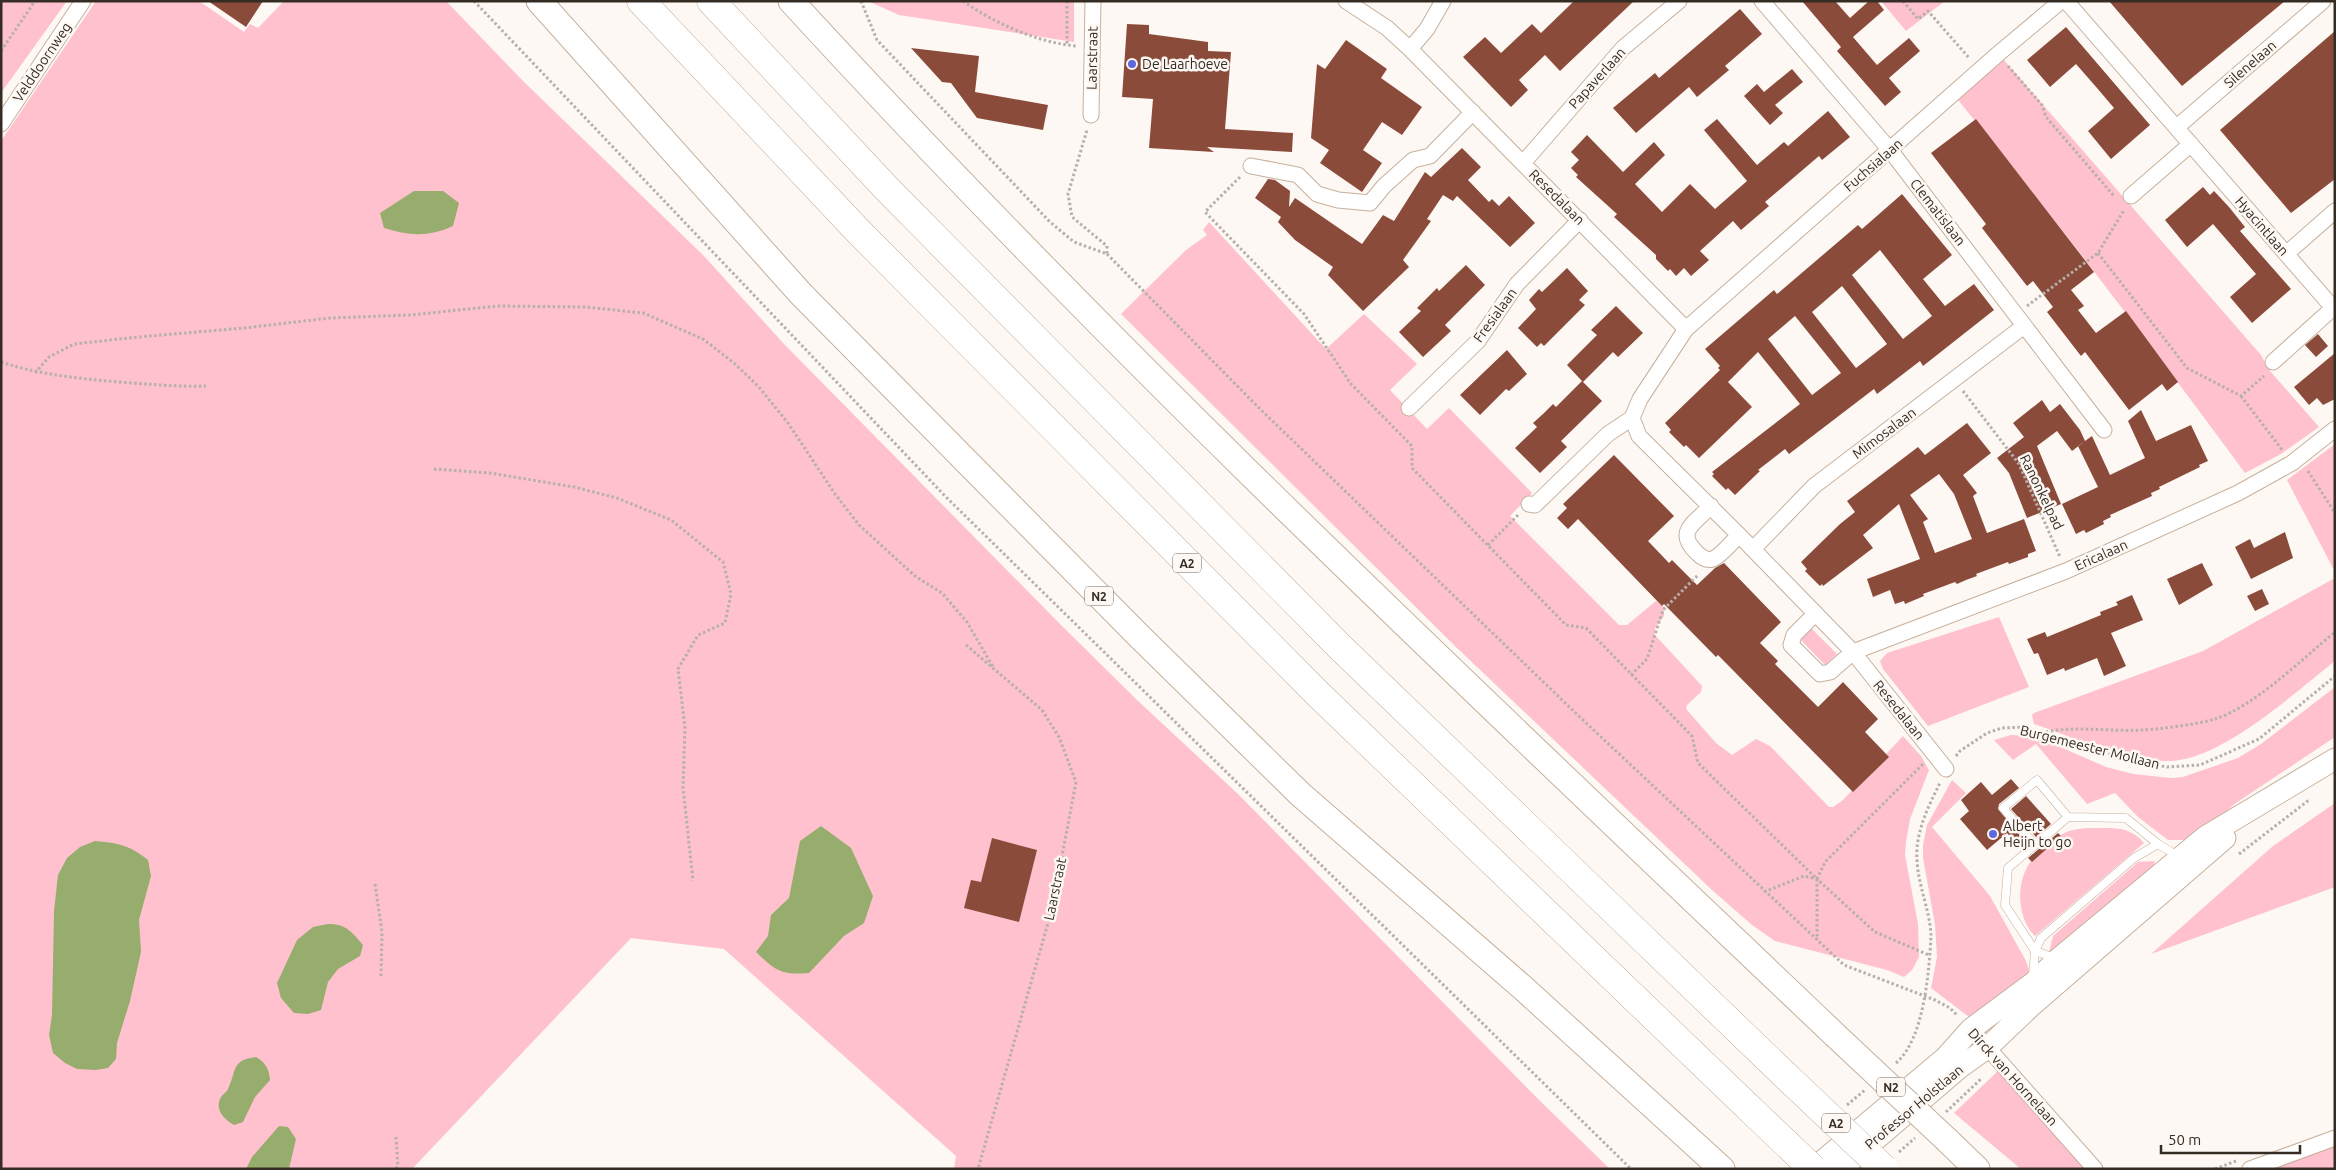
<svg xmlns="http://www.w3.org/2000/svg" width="2336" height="1170" font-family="Ubuntu,sans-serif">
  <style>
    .green { fill: #fec1cd }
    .water { fill: #97ad6d }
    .building { fill: #8b4b3b; fill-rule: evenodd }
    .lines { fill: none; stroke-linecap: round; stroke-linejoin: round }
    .service-casing { stroke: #c7b09c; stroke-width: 9 }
    .minor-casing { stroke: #c7b09c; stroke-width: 17 }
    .secondary-casing { stroke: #c7b09c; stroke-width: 23 }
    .trunk-casing { stroke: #c7b09c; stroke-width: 27 }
    .motorway-casing { stroke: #c7b09c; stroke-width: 29 }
    .path { stroke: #b6b0aa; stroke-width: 3; stroke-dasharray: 2.5 2.5; stroke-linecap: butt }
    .service { stroke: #fff; stroke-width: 8 }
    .minor { stroke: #fff; stroke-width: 15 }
    .secondary { stroke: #fff; stroke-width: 21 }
    .trunk { stroke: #fff; stroke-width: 25 }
    .motorway { stroke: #fff; stroke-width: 28 }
    .trunk-bridge-casing { stroke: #c7b09c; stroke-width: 27; stroke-linecap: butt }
    .motorway-bridge-casing { stroke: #c7b09c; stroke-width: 29; stroke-linecap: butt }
    .trunk-bridge { stroke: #fff; stroke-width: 25 }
    .motorway-bridge { stroke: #fff; stroke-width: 28 }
    .poi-dot { fill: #5d67de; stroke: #fdf8f4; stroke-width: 2 }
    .labels { text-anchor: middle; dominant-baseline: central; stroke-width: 5; stroke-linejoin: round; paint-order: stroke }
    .shield { fill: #fdf8f4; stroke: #716962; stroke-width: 1 }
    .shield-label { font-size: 12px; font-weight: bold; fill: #352c23 }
    .street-label { font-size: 14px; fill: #352c23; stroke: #fdf8f4 }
    .poi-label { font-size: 14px; fill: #352c23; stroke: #fdf8f4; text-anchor: start }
  </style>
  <rect width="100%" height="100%" fill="#fdf8f4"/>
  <!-- green -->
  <path class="green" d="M1,1H67L1,93Z
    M96,1H199L244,32L250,24L258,28L284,1H446L523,81L703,255L784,344L1061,625L1137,700L1238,794L1538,1099L1610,1169H954L956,1156L724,949L631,938L412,1169H1V141Z
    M868,1H1074V42L899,15Z
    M1881,1H1945L1906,31Z
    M2003,59L2261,355L2270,371L2319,427L2281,454L2245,473C2152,347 2058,221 1958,100Z
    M1209,222L1326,349L1364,314L1417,364L1390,390L1427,429L1449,408L1532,493L1510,516L1619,625H1627L1656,601L1664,607V616L1655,628V635L1702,686L1701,692L1687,705L1686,709L1716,743L1732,755L1756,739L1770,746L1829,807H1833L1843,800L1903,736L1921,756L1929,770L1910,819L1906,842L1905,855L1918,924L1919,957L1912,970L1904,977L1887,970L1775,941L1752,925L1712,890L1456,647L1121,314L1186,250L1207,235L1203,230Z
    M2335,444V572L2287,480Z
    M2335,578V661C2294,693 2218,764 2165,761C2120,759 2076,738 2034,724L2032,715L2034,713L2203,651Z
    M1999,617L2029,687L1928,726L1883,669L1880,661L1887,653Z
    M1811,628L1837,654L1825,665L1800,639Z
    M2335,687V737L2236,803L2193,840H2168L2138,817L2115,793L2087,804L2036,744L2013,760L1994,740L2011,735L2035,736L2106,767L2133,774L2171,778L2183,777L2238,758L2261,744Z
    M1952,780L1966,793L1932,827L1990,896L2026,961L2029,970L2021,986L1973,1020L1931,988L1937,957L1935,924L1923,858V845L1927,825Z
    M2335,803V887L2151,954L2273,846Z
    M2087,828C2110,829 2128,824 2144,843L2035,936C2017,919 2016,884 2029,864C2036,854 2051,841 2061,835C2068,830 2078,829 2087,828Z
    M2155,861L2152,874L2063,952H2049L2053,936L2138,862Z
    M1999,1070L2086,1169H2021L1954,1113Z
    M2335,1144V1169H2265Z"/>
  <!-- water -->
  <path class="water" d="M414,191H443L459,203L453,226C429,237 409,236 384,228L380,213Z
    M821,826L851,848L873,896L864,923L844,936L809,973C781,975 776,971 756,952L768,936L771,915L789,898L800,841Z
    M95,841C119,843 129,845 148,860L151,876L139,920L141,952L130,1001L117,1043L116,1059L108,1068L96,1070L77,1069L65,1063L53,1053L49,1035L52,1015L54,911L58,875L67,858L80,847Z
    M328,924C346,924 351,931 363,945L360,956L338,969L328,982L321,1010L308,1014L294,1013L281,998L277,983L297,940L313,927Z
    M256,1057C266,1063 269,1069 270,1080L255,1097L243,1122L234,1125C224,1119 214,1110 221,1097C223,1094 227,1092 228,1089C237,1070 231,1060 256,1057Z
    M279,1126L288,1127L296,1139L289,1169H246L252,1157Z"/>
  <!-- building -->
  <path class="building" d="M208,1H263L246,27Z
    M1574,1H1634L1560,71L1545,55L1519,80L1528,90L1511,107L1463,57L1485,37L1501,53L1532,24L1541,33Z
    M1802,1H1835L1850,18L1869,1H1877L1884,10L1853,37L1877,65L1909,38L1920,51L1889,78L1901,92L1885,106L1837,51L1841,47Z
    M2109,1H2285L2182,86Z
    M1740,9L1762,34L1725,66L1729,70L1697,97L1689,87L1636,133L1613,108L1655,73L1659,78Z
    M1127,24L1149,25V34L1208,42V51L1231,52L1225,129L1293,133L1292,152L1207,147L1214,152L1149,148L1153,99L1122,97Z
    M2066,27L2150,125L2111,159L2088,131L2114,108L2097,88L2076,64L2050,87L2027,60Z
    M2335,31V179L2291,213L2220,130Z
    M1346,40L1387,69L1381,78L1422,107L1402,135L1382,122L1363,150L1382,163L1362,192L1320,163L1329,150L1311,138L1317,64L1325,69Z
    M911,48L979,56L975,92L1048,105L1043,130L977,118L951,83L942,82Z
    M1792,69L1803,82L1775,105L1783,113L1770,125L1744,96L1757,84L1764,92Z
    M1828,111L1850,137L1822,160L1819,156L1765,202L1769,206L1741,230L1733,221L1700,251L1709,260L1691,276L1684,268L1676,276L1670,269L1668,271L1656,259V255L1614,217L1617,214L1576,177L1578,175L1571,168L1579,160L1571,152L1587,135L1623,172L1654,142L1665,155L1635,184L1662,212L1690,184L1715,209L1747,181L1704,130L1711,124L1717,119L1757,165L1784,142L1788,146Z
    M1976,119L2094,272L2071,290L2084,306L2078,310L2096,333L2126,311L2178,382L2167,391L2162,384L2129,410L2085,352L2081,356L2047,312L2053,307L2033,281L2027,286L1982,228L1986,224L1931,153Z
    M1462,148L1481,167L1468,180L1489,202L1492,199L1499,206L1509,196L1535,223L1510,247L1457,196L1453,201L1443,195L1427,219L1431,221L1403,260L1409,267L1363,311L1328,275L1333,267L1295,240L1278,222L1281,217L1255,198L1268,179L1275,180L1290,191L1289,207L1295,198L1362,244L1383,215L1394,221L1425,172L1431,177Z
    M2203,187L2210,195L2214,191L2229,207L2245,227L2240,231L2291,289L2252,323L2230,297L2256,274L2213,224L2187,247L2165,220Z
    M1902,194L1952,255L1923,279L1945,306L1974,284L1994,310L1923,366L1920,361L1877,394L1874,389L1789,454L1785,449L1758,470L1760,471L1735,495L1728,488L1726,490L1712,476L1714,474L1712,472L1800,404L1758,352L1728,382L1752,407L1699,458L1686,445L1684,447L1669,432L1671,430L1665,423L1720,370L1718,368L1720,366L1705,349L1774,290L1777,294L1858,225L1862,229ZM1880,250L1932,316L1903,339L1852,275ZM1842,286L1887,344L1856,368L1812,312ZM1795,316L1841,373L1812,395L1768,339Z
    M1466,265L1485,285L1445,325L1451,331L1423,357L1399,332L1421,311L1417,308L1437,288L1439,291Z
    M1567,268L1588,291L1579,300L1585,305L1544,346L1541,343L1537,347L1518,328L1536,309L1529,300L1539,289L1542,292Z
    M1616,306L1643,333L1618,357L1613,352L1583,382L1602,401L1561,441L1567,447L1540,473L1515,448L1537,427L1533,423L1543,414L1553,404L1556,407L1582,381L1567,365L1597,335L1591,330Z
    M2318,334L2328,346L2316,357L2305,345Z
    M1507,350L1527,374L1509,391L1506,389L1480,415L1460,395Z
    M2335,353V399L2323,405L2317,398L2309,405L2294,387Z
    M2042,400L2050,412L2060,404L2080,430L2085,441L2072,451L2057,431L2037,446L2061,504L2027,518L2009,473L1997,458L2024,437L2013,423Z
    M2141,410L2156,441L2191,425L2208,461L2199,465L2200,467L2159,487L2160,489L2151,493L2152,496L2110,515L2111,517L2103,521L2104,524L2086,533L2084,530L2076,534L2062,504L2098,487L2078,446L2092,436L2110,475L2145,458L2128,421Z
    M1967,423L1991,453L1963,475L1977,493L1973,496L1987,533L2024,519L2036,551L2028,554V557L2009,564L2008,562L1976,574L1977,576L1966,580L1957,584L1955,582L1923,594L1924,596L1905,604L1904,601L1895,604L1890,590L1873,597L1867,579L1920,559L1899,504L1863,535L1873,548L1823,586L1822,584L1820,586L1805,571L1807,569L1801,562L1840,524L1855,512L1847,501L1918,447L1925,455ZM1939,474L1954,494L1972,539L1935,553L1923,522L1928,519L1910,495Z
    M1614,455L1674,516L1648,541L1669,563L1672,560L1697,585L1715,568L1724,563L1781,622L1760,643L1778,661L1775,664L1818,707L1843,682L1878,719L1865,732L1889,757L1853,792L1718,655L1716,657L1664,604L1662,606L1578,519L1568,529L1557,518L1567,508L1563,504Z
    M2285,532L2293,558L2251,579L2235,547L2250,539L2254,548Z
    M2202,563L2213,585L2179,605L2167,579Z
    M2262,589L2269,604L2255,611L2247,596Z
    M2132,595L2143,620L2111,633L2126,666L2104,676L2097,658L2065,671L2064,668L2047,675L2038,653L2034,654L2027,639L2045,632L2047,637L2101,615L2100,612L2118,605L2116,602Z
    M2011,779L2019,788L1999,804L1998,809L2027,844L2021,849L2007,833L1987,850L1960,819L1969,811L1961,800L1981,782L1992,795Z
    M2026,796L2051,824L2036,837L2011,809Z
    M2058,833L2061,836L2032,862L2028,858Z
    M992,838L1037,850L1019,922L964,908L971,880L981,882Z"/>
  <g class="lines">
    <defs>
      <path id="service" d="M2035,845L2003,808L2037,780L2068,817
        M2055,958L2035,951L2005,905L2008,868L2068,817L2126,818L2158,844
        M2033,976L2035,951L2041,938L2134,858L2158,844L2178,856"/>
      <path id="minor" d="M1346,1L1387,28L1410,49L1686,329L1640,399L1632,418L1639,436L1739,535L1853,652L1946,769
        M1762,1L1890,150L2104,430
        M2066,1L2335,310
        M1410,49L1427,29L1443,1
        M1091,115L1093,1
        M1,124L83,1
        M2177,127L2323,1
        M1523,163L1623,48L1679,1
        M1251,166L1298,175L1317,194L1338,200L1370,203L1384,186L1413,160L1430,156L1473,112
        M2131,196L2191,144
        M2286,254L2335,211
        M1686,329L1998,54L2061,1
        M2273,362L2333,308
        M1409,408L1478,341L1517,284L1580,220
        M1529,504L1535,505L1608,434L1632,418
        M1711,506C1695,523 1675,531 1696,552C1701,557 1706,561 1713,559C1722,555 1732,542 1739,535
        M1753,549L1814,486L2024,326
        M1815,614L1794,635L1791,645L1820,674L1830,672L1853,652L2066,571L2238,493L2292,463L2335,429
        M1971,1029L2095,1169
        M2250,1169L2335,1138"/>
      <path id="secondary" d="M1813,1169L1946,1057L1971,1029L2033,983L2058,959L2205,837L2335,759
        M1841,1169L1959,1068L1987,1048L2031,1006L2225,838"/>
      <path id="trunk" d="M539,1L801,294L1138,635L1300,794L1522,987L1722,1169
        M791,1C1122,362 1480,697 1835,1035
        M1947,1140L1977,1169"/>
      <path id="motorway" d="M641,1L859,232L1319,695L1749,1108
        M711,1L889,191L1340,647L1787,1077"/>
    </defs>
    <!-- service casing -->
    <use href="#service" class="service-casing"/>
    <!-- minor casing -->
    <use href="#minor" class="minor-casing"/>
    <!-- secondary casing -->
    <use href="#secondary" class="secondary-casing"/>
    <!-- trunk casing -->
    <use href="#trunk" class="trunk-casing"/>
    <!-- motorway casing -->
    <use href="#motorway" class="motorway-casing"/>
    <!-- path -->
    <path class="path" d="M474,1L946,497L1631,1169
      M861,1L877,40L1050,222L1074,242L1107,254V246L1072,217L1068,194L1087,130
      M963,1C994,23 1038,43 1077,46
      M1067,1V45
      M1903,1L1918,19L1928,11L1970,59
      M1,51L35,1
      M2008,66L2042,105L2046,117L2114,196
      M1240,177L1205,212L1304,314L1351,384L1412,446V468L1566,625L1586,628L1692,736L1698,763L1817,879L1825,862L1923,764
      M2098,253L2187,368L2241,396L2264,376
      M1107,254L1261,410L1584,721L1844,965L1935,1000L1950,1008L1958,1016
      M2027,306L2098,253L2124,210
      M1,362C41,375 76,378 118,382C148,384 176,387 206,386
      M35,373L49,357L74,344L138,337L244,328L330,318L410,315L498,306L585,307L643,313L703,339L734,363L758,386L788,423L835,494L859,525L915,576L942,593L967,622L993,667
      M1963,391L2019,464L2060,557
      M2241,396L2283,451
      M434,469L490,473L574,487L617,498L671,520L723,562L731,594L725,623L698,635L678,669L685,728L683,787L693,881
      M2308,471L2335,513
      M1488,545L1518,515
      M966,645L1042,710L1059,737L1076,782L1052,909L978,1169
      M1631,675L1647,659L1663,610L1699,574
      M2041,733C2074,725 2109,732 2143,730C2160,729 2200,724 2215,719C2255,706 2302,659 2335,632
      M1956,756L1960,751L1987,733L2002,728L2023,727L2137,762L2167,767L2200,765L2259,739L2335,676
      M2239,854L2309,800
      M1817,879V940
      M375,884L382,932L381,976
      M1764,892L1804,876L1817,879L1875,932L1929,955
      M1896,1063C1924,1039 1929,973 1931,936C1930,910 1918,886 1917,860C1915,833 1928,807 1940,783
      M1847,1105L1865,1090
      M1946,1112L1982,1078
      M396,1137L398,1166L396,1169
      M1899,1152L1915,1138
      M2215,1169L2236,1161"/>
    <!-- service -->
    <use href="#service" class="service"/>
    <!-- minor -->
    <use href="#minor" class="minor"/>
    <!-- secondary -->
    <use href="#secondary" class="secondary"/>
    <!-- trunk -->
    <use href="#trunk" class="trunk"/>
    <!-- motorway -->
    <use href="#motorway" class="motorway"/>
    <defs>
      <path id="trunk-bridge" d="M1835,1035L1947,1140"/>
      <path id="motorway-bridge" d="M1787,1077L1884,1169
        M1749,1108L1813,1169"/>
    </defs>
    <!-- trunk-bridge casing -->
    <use href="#trunk-bridge" class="trunk-bridge-casing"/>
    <!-- motorway-bridge casing -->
    <use href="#motorway-bridge" class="motorway-bridge-casing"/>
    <!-- trunk-bridge -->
    <use href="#trunk-bridge" class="trunk-bridge"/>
    <!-- motorway-bridge -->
    <use href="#motorway-bridge" class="motorway-bridge"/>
  </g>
  <!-- markers -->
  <g class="poi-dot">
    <circle cx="1132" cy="64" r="5"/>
    <circle cx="1993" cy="834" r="5"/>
  </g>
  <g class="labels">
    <!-- shield labels -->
    <g class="shield">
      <rect x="1173" y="553.5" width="28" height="19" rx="4"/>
      <rect x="1085" y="586.5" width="28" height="19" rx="4"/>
      <rect x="1877" y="1077.5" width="28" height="19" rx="4"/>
      <rect x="1822" y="1113.5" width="28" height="19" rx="4"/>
    </g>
    <g class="shield-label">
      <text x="1187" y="563">A2</text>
      <text x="1099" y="596">N2</text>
      <text x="1891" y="1087">N2</text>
      <text x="1836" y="1123">A2</text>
    </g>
    <!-- street labels -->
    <g class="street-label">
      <text transform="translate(1092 58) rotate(-89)">Laarstraat</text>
      <text transform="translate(42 62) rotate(-56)">Velddoornweg</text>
      <text transform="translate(2250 64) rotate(-41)">Silenelaan</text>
      <text transform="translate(1597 78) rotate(-48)">Papaverlaan</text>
      <text transform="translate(1873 165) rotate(-41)">Fuchsialaan</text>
      <text transform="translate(1557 197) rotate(45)">Resedalaan</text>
      <text transform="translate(1938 212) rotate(52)">Clematislaan</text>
      <text transform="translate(2262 226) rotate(49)">Hyacintlaan</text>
      <text transform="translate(1495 315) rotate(-54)">Fresialaan</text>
      <text transform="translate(1884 433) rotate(-37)">Mimosalaan</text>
      <text transform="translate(2042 492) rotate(64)">Ranonkelpad</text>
      <text transform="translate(2101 555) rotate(-24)">Ericalaan</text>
      <text transform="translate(1899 710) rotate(51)">Resedalaan</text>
      <text transform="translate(2090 747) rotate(14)">Burgemeester Mollaan</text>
      <text transform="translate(1055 889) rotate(-78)">Laarstraat</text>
      <text transform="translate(2013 1077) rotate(48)">Dirck van Hornelaan</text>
      <text transform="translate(1914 1107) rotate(-40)">Professor Holstlaan</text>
    </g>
    <!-- poi labels -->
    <g class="poi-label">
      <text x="1142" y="64">De Laarhoeve</text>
      <text x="2003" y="826">Albert<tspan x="2003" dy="16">Heijn to go</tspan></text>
    </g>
  </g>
  <!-- border -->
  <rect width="2336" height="1170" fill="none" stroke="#352c23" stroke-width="5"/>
  <!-- scale -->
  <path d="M2161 1145v8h139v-8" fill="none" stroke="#352c23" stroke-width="2.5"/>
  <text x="2168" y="1145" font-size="15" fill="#352c23" stroke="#fdf8f4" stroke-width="4" paint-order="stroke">50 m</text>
</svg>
